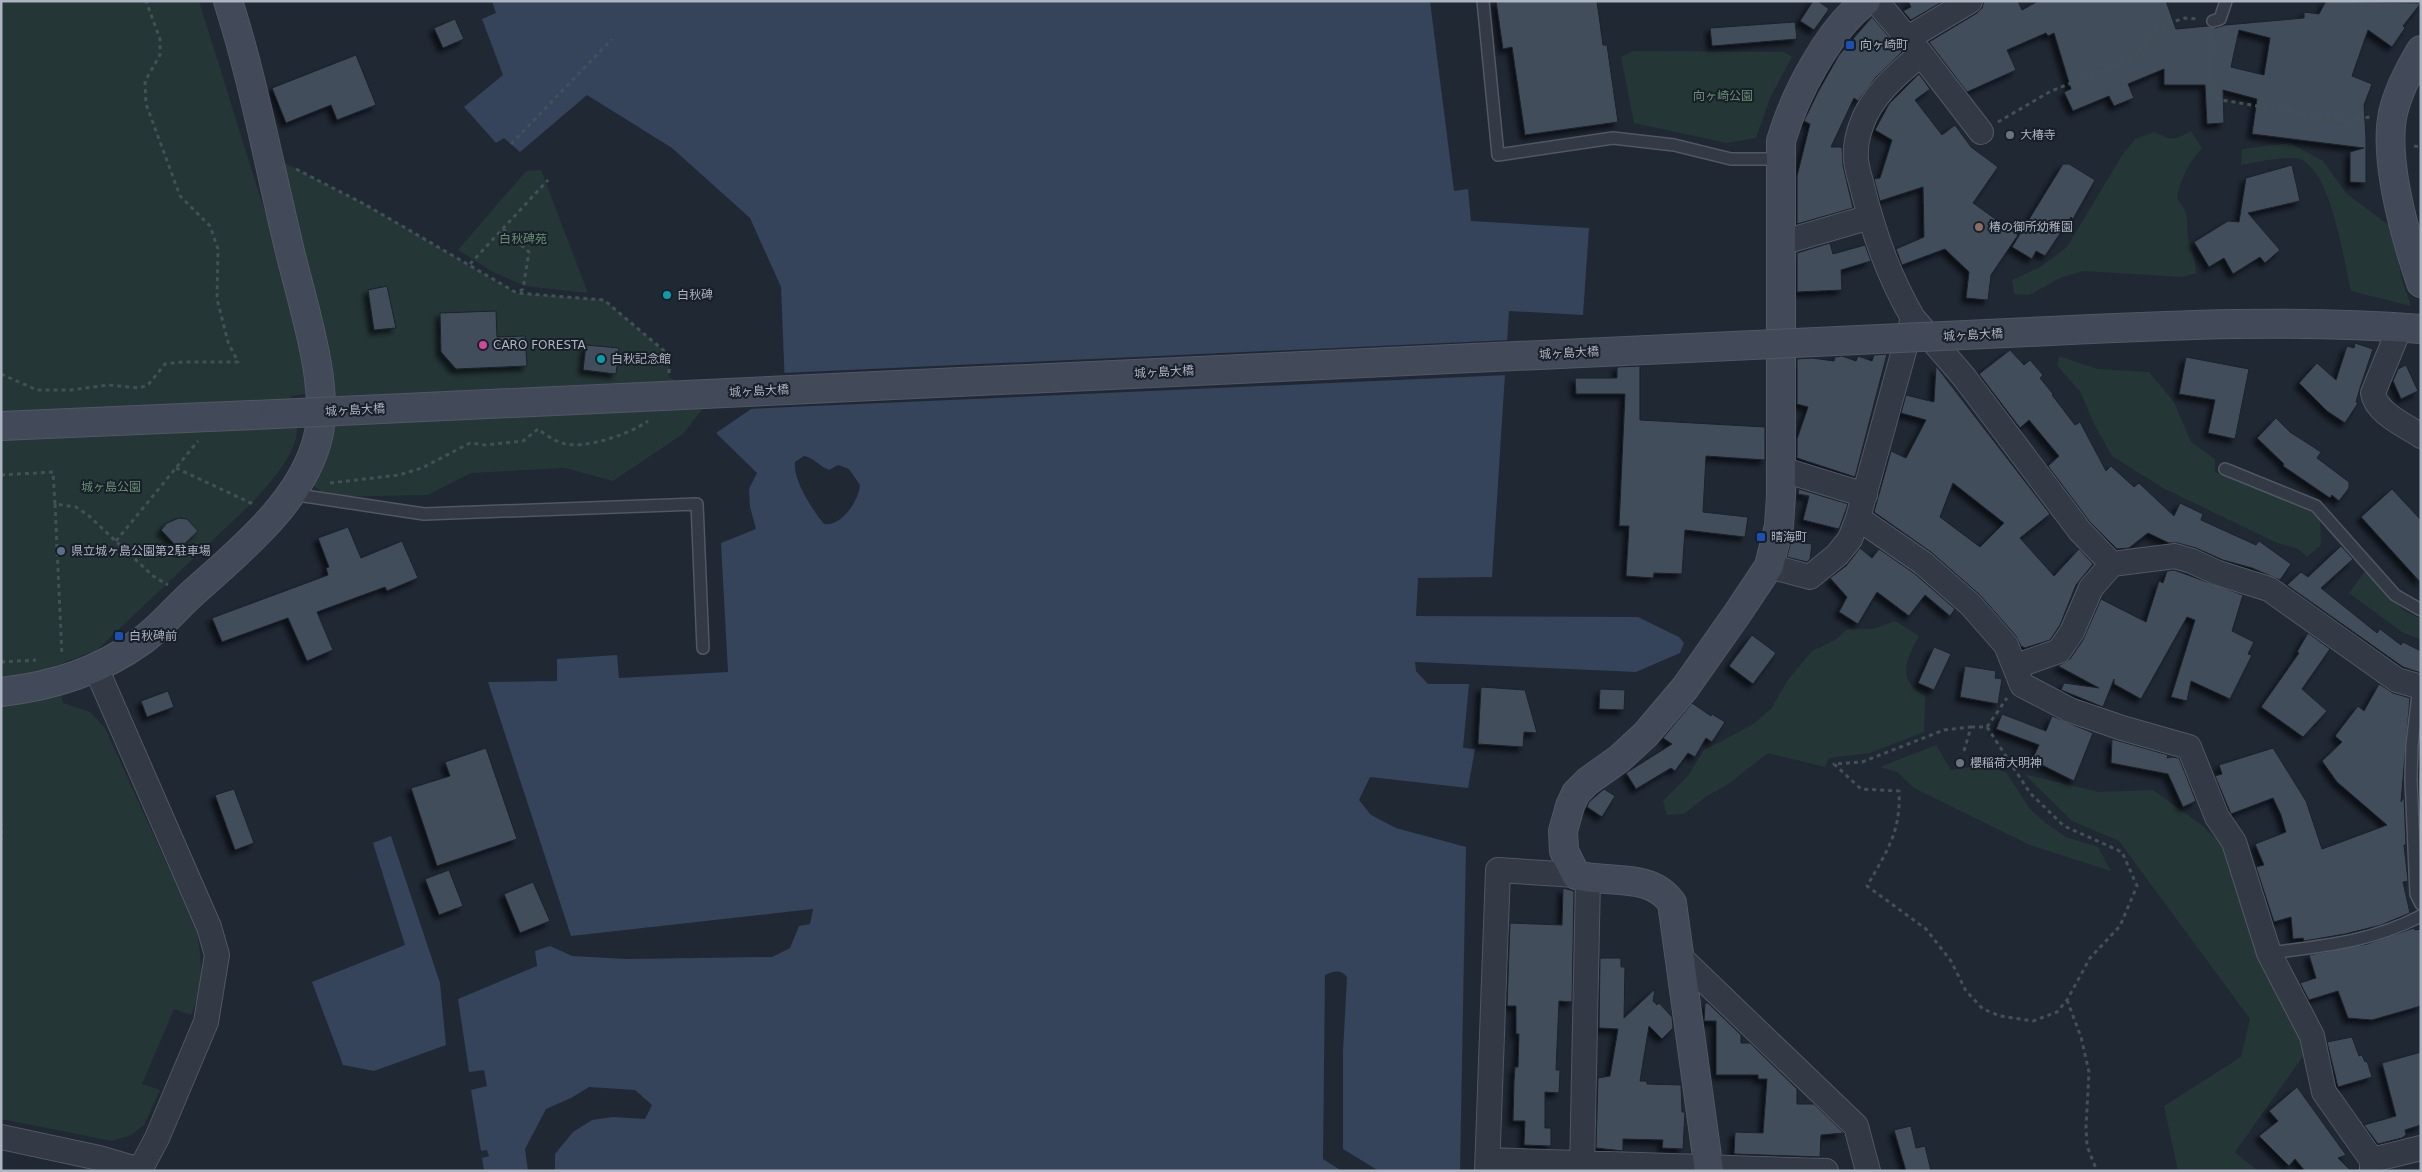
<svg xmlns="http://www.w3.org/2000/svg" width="2422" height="1172" font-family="'DejaVu Sans','Noto Sans JP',sans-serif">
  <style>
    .green { fill: #253637 }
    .water { fill: #35435b; fill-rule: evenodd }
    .pier { fill: #202834 }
    .building { fill: #434d5c; stroke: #1b212b; fill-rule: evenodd; filter: url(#shadow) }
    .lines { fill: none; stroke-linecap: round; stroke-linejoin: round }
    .lane-casing { stroke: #515763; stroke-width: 14 }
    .street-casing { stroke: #515763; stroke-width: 26 }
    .secondary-casing { stroke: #515763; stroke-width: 30 }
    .path { stroke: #415155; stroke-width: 3; stroke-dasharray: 4 4; stroke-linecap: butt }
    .lane { stroke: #333a45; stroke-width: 11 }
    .street { stroke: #333a45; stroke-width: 24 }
    .secondary { stroke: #424958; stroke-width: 28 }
    .secondary-bridge-casing { stroke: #515763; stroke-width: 30; stroke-linecap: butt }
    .secondary-bridge { stroke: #424958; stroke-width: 28 }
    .transit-dot { fill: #1a4fb4; stroke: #191f29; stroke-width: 2 }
    .worship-dot { fill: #6b7280; stroke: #191f29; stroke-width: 2 }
    .education-dot { fill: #8d6e63; stroke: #191f29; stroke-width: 2 }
    .culture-dot { fill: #0f9aa8; stroke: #191f29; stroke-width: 2 }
    .hotel-dot { fill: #d1479c; stroke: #191f29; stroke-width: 2 }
    .service-dot { fill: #5c6f8a; stroke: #191f29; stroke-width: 2 }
    .labels { text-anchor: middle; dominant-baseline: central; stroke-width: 4; stroke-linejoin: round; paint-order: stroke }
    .poi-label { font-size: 12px; fill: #adb4c2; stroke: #191f29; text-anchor: start }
    .park-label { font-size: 12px; fill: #679173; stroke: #191f29 }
    .street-label { font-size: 12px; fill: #adb4c2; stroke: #191f29 }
  </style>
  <defs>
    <filter id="shadow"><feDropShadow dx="-4.5" dy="4.5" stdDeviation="2.5" flood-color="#0009"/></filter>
  </defs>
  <rect width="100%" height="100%" fill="#202834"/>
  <!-- green -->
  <path class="green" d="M1,1H199L287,283L302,342L307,394L291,396C293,407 297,419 297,430C297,454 267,486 252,503L97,650L55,666L63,703L90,712L105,728L197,931C202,966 204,982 191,1015L174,1009L142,1084L160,1090L144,1125L131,1135L112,1141L1,1119Z
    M1633,51L1784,52L1792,57L1770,98L1756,138L1727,143L1634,123L1621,57Z
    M2191,131L2202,148C2188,164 2181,177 2177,198C2192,220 2185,216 2188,238C2191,251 2196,260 2196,273L2183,277L2083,271L2060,278L2030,295L2014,294L2012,280L2042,266L2067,247L2121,157L2135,139L2155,132C2172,141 2174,140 2191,131Z
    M2290,143L2323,161L2347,194L2391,227L2397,244L2401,277L2411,306L2351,291C2343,259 2333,177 2302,160C2291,154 2254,163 2241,165L2242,149Z
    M267,154L366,205L517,293L604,300L669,355V377L709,401L683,434L613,481L565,468L471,473L428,495L329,497L302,478L318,437Z
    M541,170L588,293L525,286L493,272L458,250L526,171Z
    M2059,356L2097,369L2149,372L2174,402L2191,442L2215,459V472L2308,509L2320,520L2321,545L2307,557L2298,549L2275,542L2163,488L2112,456L2094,424L2081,393L2057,365Z
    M2366,570L2403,610L2421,619V640L2402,632L2349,593Z
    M1895,621L1919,636C1906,660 1896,680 1925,696L1924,732L1870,753L1829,758L1825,767L1768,753L1727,785L1705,797L1684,814L1667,815L1663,801L1688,776L1704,750L1752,725L1771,709L1787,681L1812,651L1835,640L1848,629H1873Z
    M1936,745L1951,770L1980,765L2006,772L2030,809L2047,824L2066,837L2098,847L2111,871L2030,845L1914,788L1897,772L1880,767Z
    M2024,774L2099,792L2153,790L2203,826L2242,866L2306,1052L2235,1152L2258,1171H2178L2164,1106L2241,1057L2250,1019L2119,841L2072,821Z"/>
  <!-- water -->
  <path class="water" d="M492,1H1430L1454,191L1468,189L1471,221L1589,228L1583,315L1509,311L1492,577L1418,578L1416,616L1638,617L1679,637L1684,643L1680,653L1636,672L1415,662L1416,671L1428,684H1469L1463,748L1475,749L1468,788L1370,777L1359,800L1371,815L1396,828L1466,847L1460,1171H1379L1343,1149V1052L1347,977C1341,969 1334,971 1325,975L1323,1159L1342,1171H484L482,1158L489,1156L487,1150L481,1151L471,1090L487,1086L484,1070L469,1072L458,999L537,966L535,951L550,946L572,956L626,959L772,957L790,948L799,926L810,924L813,909L571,936L488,682L557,681V659L617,655L619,678L728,672L721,543L756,529L750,507L749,489L757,473L716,433L785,386L781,287L750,218L672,148L587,95L520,152L504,138L496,143L464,107L503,75L482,19L496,13ZM804,456C814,458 819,466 829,470L838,465L849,469L860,485C859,501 841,527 824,524C812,509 793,481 795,462Z
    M391,836L440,983L446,1045L374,1071L343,1065L312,982L405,945L373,843Z"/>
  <!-- pier -->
  <path class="pier" d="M1510,340L1508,375L747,409L783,384L782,373Z
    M589,1087L635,1090L652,1105L645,1119L613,1117L592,1120L573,1132L555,1154V1171H528L525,1149L546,1109L571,1098Z"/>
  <!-- building -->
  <path class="building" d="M1496,1H1597L1603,45H1607L1618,122L1525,135L1512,47L1503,49Z
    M1813,1H1818L1829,9L1814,30L1800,21Z
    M1908,1H1941L1942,2L1911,20L1903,11L1911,7Z
    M1984,1H2018L2022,10L2038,1H2166L2176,29L2208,26L2215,28L2225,25L2304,18V12L2319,14L2326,1L2421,3L2403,26L2405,28L2392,47L2368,30L2352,76L2372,84L2364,105L2366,137V183L2350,182V152L2364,148L2252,134L2257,99L2223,90L2224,123L2207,124L2205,85H2164V69L2128,84L2134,98L2114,106L2109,96L2073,111L2064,92L2071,89L2054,33L2048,36L2046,33L2007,50L2016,70L1967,92L1929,42L1977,13L1982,8ZM2239,30L2270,38L2264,75L2231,67Z
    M1872,17L1902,52L1876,77L1858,101L1854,98L1831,147H1842L1843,166L1853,208L1797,224V176L1810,124L1804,121L1818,92L1839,55Z
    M455,19L464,39L443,48L434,28Z
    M1795,22L1797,39L1712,46L1710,28Z
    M356,55L376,105L337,120L331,105L286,123L272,88Z
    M1919,74L1930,89L1915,100L1942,135L1955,125L1971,147L1998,167L1973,203L2018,235L1991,275L1988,300L1966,298L1969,272L1945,249L1902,265L1896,249L1924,237L1923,187L1880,201L1874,179L1880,178L1892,140L1875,130L1889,104Z
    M2063,164H2069L2095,180L2073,219L2071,217L2045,256L2036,251L2032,259L2012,247Z
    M2292,165L2300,201L2248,213L2280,250L2265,263L2260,257L2233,274L2224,258L2209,267L2194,242L2228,221L2239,222L2246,178Z
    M1830,243L1833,254L1865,245L1871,261L1841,270L1842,290L1797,292V253Z
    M387,286L396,328L374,330L368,290Z
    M496,311L497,337L525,336L527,366L456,369L441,352L440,313Z
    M2355,343L2373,349L2360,388L2356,402L2358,403L2345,423L2327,411L2299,383L2317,363L2336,380L2347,346L2354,348Z
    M586,345L619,348L616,374L583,370Z
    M2010,350L2024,365L2030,360L2043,375L2040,378L2053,394L2052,395L2075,425L2080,422L2106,471L2111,466L2134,487L2139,483L2174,516L2180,503L2203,514L2201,520L2256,545L2259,541L2291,564L2280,580L2252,568L2223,560L2196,548L2178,543H2169L2148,533L2129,548L2117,549L2090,522L2048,466L2059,456L2029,420L2020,428L1979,374Z
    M1887,354L1855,477L1797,458V439L1808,407L1797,404V359L1812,358L1834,361L1835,357L1842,356L1856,361L1858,356L1872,361L1874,355Z
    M2186,357L2249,369L2235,439L2208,433L2215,400L2179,394Z
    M2406,365L2418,391L2401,399L2393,381L2398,369Z
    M1640,366V420L1765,427V460L1706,456L1703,512L1748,517L1745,537L1685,530L1682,574L1654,573L1653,578L1626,576L1629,526H1619L1625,394H1576L1575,378H1617V367Z
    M1936,366L2050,514L2020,538L2054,576L2079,549L2093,564L2076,585L2060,625L2050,640L2025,648L2021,646L2016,636L1980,595L1931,552L1874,512L1891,451L1906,458L1926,420L1901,413L1906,395L1934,402ZM1953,483L2004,523L1980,547L1940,517Z
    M2276,418L2290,432L2321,452L2317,458L2349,482V488L2339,501L2332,495L2330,498L2283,466L2284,464L2257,438Z
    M1799,489L1848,504L1839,529L1803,520L1809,496L1798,494Z
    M2392,489L2421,520V583L2361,517Z
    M179,518L187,519L198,531L179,549L161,530L167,523Z
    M348,527L361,558L402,541L418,578L387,591L385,587L317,612L333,650L307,661L288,618L222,642L212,618L328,575L326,568L329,567L318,538Z
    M1791,541L1812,544L1810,559L1807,562L1787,557Z
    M2341,546L2353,559L2321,588L2377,633L2380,629L2401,645L2403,642L2421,651V673L2403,667L2287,585L2301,572L2308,577Z
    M1860,548L1872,558L1879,549L1915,574L1955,609L1950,616L1925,595L1909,616L1877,592L1858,624L1839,612L1847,597L1830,578L1846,566Z
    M2174,570L2243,595L2232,631L2254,642L2248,654L2252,655L2230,699L2191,681L2187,701L2171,697L2195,620L2187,617L2141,699L2114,684V679L2103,707L2061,690L2064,683L2099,688L2058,666L2070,659L2083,640L2101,599L2146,622L2159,581L2163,583L2167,571Z
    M2308,633L2330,649L2302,689L2327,711L2303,737L2261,707L2299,653L2297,652Z
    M1752,635L1776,653L1753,684L1729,666Z
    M1934,647L1951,654L1934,690L1918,683Z
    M1965,666L1996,671L1995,678L2002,679L1998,704L1960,697Z
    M2379,684L2393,693L2410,698L2401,802L2404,797L2406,845H2404L2408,881L2403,882L2410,913L2381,925L2345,934L2304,941L2303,938L2293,939L2291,917L2274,922L2256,867L2264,865L2255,844L2286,832L2281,815L2273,798L2231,814L2215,776L2222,774L2219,765L2273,748L2306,801L2322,849L2387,825L2337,782L2322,761L2342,742L2335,736L2358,706L2364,711Z
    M1481,687L1525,690L1537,733L1524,732L1523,747L1478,744Z
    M1600,689L1625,690L1624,710L1599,709Z
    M168,691L174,707L147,717L141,701Z
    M1692,703L1711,716L1712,714L1725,722L1712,742L1706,738L1695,757L1688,753L1675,771L1671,768L1636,789L1626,773L1672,744L1663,738Z
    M2002,714L2046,731L2052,716L2093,733L2074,781L2032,760L2039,745L1996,729Z
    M2112,739L2168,755L2167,758L2172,757L2179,758L2196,801L2183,807L2168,774L2111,763Z
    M486,748L517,839L437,866L411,788L450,776L445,762Z
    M2421,758V831L2418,780Z
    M234,789L254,843L235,850L215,795Z
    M1604,789L1615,796L1602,817L1587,807L1589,802Z
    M449,870L463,906L439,915L425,879Z
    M533,882L550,921L520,933L504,894Z
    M1563,888L1574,891L1572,1002L1559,1001L1556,1070H1560L1559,1093L1545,1092V1128H1551V1146L1524,1145L1525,1121H1513L1514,1082L1515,1067H1518L1519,1034H1516V1006H1507L1510,923L1562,925Z
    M2414,928L2415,930L2421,929V1006L2372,1020L2348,1018L2338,991L2309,1000L2300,983L2316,978L2309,955L2367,944Z
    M1600,958H1621V967H1625L1624,1018L1655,989L1653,1001L1657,1005L1659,1003L1672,1017L1673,1028L1662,1039L1649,1026L1640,1081H1647V1084L1681,1085L1682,1112H1685L1683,1149L1662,1148L1663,1140L1623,1139V1151L1596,1148L1598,1078L1610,1076L1618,1029L1599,1028Z
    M1705,1003H1708L1741,1035V1043H1750L1797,1089V1104H1814L1844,1133L1821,1135L1820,1157L1734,1154L1735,1132L1763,1133L1767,1079H1758V1075H1716V1021H1704Z
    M2352,1037L2359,1056L2362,1055L2365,1062L2367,1061L2372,1077L2338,1087L2327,1042Z
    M2421,1052V1125L2405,1130L2406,1135L2402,1138L2378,1144L2364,1125L2396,1116L2382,1063Z
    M2297,1087L2346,1155L2338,1158L2351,1171H2305L2295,1159L2289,1166L2259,1136L2278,1121L2269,1111Z
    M1911,1126L1916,1148L1925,1146L1931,1171H1906L1894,1130Z"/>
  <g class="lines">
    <defs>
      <path id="lane" d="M1483,1L1498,155L1613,138L1674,145L1731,159H1780
        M2213,21L2220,19L2226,1
        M2225,469L2316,506L2395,595L2421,610
        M291,494L424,514L697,504L703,648
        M2419,686L2412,745L2411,780L2416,894L2421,904
        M2269,953C2323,946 2371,942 2421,916"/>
      <path id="street" d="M1876,1L1921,54L1981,132
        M1908,38L1970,1
        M1781,243L1870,217
        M1913,318C1890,279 1874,234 1863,190C1861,181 1857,170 1856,160C1855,149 1857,137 1861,126C1871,96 1897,74 1921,54
        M2400,327L2373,393C2376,413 2405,425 2421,436
        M1781,469L1865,495
        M1858,518L1923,563L1971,605L2006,645L2022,685L2070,710L2122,728L2189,747L2217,817L2234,842L2269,953L2312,1036L2324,1092L2372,1160V1171
        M1769,566L1810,577L1837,555L1850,539L1858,518L1913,318L1964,377L2080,531L2112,564
        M2016,666L2059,651L2072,632L2091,588L2112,564L2175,556L2192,561L2218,573L2269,589L2397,680L2421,687
        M1681,958L1856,1126L1868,1171
        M1,1137L99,1158L140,1170L157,1138L206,1022L217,955L209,927L96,668
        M1488,1160L1826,1171
        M2372,1160L2421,1148
        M1487,1171L1498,870L1576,875
        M1582,1171L1588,878"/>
      <path id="secondary" d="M2421,50C2409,70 2398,91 2393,113C2383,160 2406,238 2421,283
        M2051,331C2174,325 2298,319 2421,329
        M1,426L276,414
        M1,692C54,686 100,671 143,640C162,626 177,607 194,592C241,550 303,500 318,437C331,383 299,294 287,239C268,160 253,79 228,1
        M1709,1171L1672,903C1651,872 1608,884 1576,875L1564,851L1563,831L1570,806L1576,793L1588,781L1619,759L1646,734L1685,688L1737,614L1769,566L1779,526L1781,496V141C1794,96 1828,30 1866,1"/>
    </defs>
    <!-- lane casing -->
    <use href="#lane" class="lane-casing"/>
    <!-- street casing -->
    <use href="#street" class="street-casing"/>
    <!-- secondary casing -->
    <use href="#secondary" class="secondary-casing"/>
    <!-- path -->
    <path class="path" d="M2211,36L2208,74L2216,99L2346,121L2370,117
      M1998,122L2051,91L2133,59L2155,32L2169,23L2185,18L2199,19
      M511,144L612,39
      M2414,146L2421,147
      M296,169L366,205L517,293L604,300L669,355V373
      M503,229L529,252L523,289L517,293
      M470,264L548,180
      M1,374L37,390H71L108,385L139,388L148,385L165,364L182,362H238L228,342L217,299L218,249L210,226L180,196L146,104L145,81L160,55V39L146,1
      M176,468L253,504
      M1,475L53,472L55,504L76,507L88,515L153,576L168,585
      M330,483L399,475L422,468L470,443L485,445L523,441L538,429C545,434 554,441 562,443C584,450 630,434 648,421
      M55,504L62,656
      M116,541L198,441
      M1,662L36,660
      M1971,727H1987L2030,793L2064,826L2122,852L2137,886L2120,926L2090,958L2067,1000L2057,1012L2033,1021L2000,1016L1983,1009L1966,991L1951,961L1926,929L1867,886C1887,851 1901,832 1899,791L1861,789L1834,764L1862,762L1944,730Z
      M1987,727L2007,698
      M1964,751L1971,727
      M1,822V840
      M2067,1000L2081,1037L2089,1072L2086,1127L2087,1146L2097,1171"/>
    <!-- lane -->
    <use href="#lane" class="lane"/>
    <!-- street -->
    <use href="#street" class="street"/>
    <!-- secondary -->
    <use href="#secondary" class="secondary"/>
    <defs>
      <path id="secondary-bridge" d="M276,414L2051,331"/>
    </defs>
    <!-- secondary-bridge casing -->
    <use href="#secondary-bridge" class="secondary-bridge-casing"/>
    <!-- secondary-bridge -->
    <use href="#secondary-bridge" class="secondary-bridge"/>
  </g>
  <!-- markers -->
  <g class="transit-dot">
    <rect x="1845" y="40" width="10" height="10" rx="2.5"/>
    <rect x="1756" y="532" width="10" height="10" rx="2.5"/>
    <rect x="114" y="631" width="10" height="10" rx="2.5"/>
  </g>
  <g class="worship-dot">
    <circle cx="2010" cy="135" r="5"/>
    <circle cx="1960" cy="763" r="5"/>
  </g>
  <circle class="education-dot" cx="1979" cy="227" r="5"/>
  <g class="culture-dot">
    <circle cx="667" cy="295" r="5"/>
    <circle cx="601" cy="359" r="5"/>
  </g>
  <circle class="hotel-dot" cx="483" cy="345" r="5"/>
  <circle class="service-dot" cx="61" cy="551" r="5"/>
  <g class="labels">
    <!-- poi labels -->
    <g class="poi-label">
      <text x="1860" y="45">向ヶ崎町</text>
      <text x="2020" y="135">大椿寺</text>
      <text x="1989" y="227">椿の御所幼稚園</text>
      <text x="677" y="295">白秋碑</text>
      <text x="493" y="345">CARO FORESTA</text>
      <text x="611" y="359">白秋記念館</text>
      <text x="1771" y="537">晴海町</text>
      <text x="71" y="551">県立城ヶ島公園第2駐車場</text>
      <text x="129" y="636">白秋碑前</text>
      <text x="1970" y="763">櫻稲荷大明神</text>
    </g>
    <!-- park labels -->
    <g class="park-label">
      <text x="1723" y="96">向ヶ崎公園</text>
      <text x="523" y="239">白秋碑苑</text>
      <text x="111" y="487">城ヶ島公園</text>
    </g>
    <!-- street labels -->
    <g class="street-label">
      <text transform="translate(1973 335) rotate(-3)">城ヶ島大橋</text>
      <text transform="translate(1569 353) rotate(-3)">城ヶ島大橋</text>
      <text transform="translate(1164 372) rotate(-3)">城ヶ島大橋</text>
      <text transform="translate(759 391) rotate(-3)">城ヶ島大橋</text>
      <text transform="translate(355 410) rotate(-3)">城ヶ島大橋</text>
    </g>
  </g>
  <!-- border -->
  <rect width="2422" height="1172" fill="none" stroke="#adb4c2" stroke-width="5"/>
</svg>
